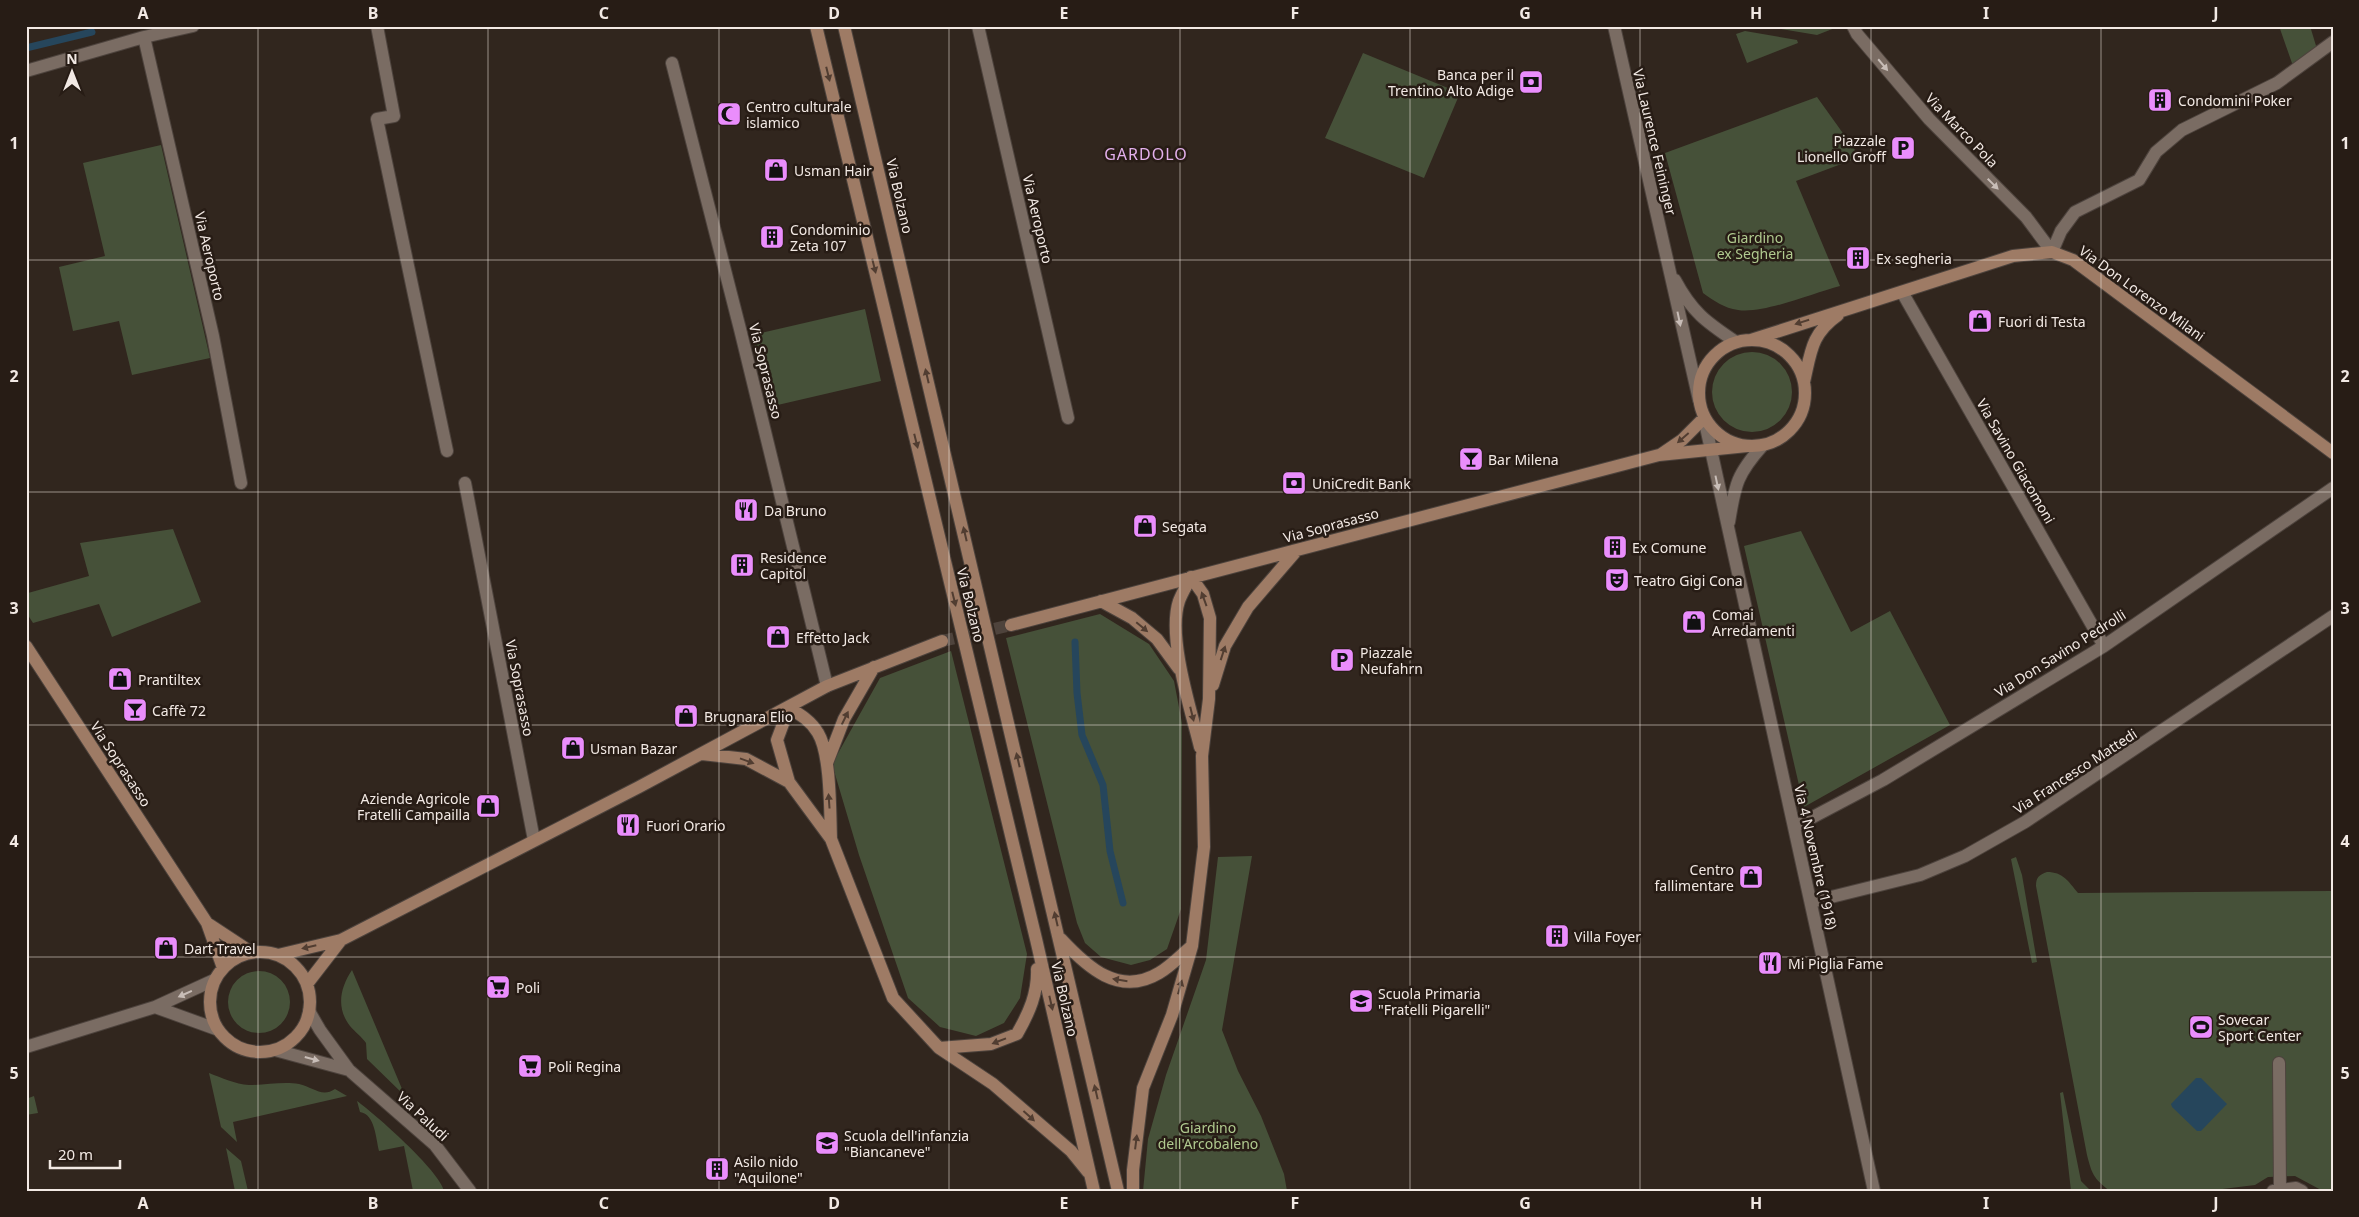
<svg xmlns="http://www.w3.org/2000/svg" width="2359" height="1217" font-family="'Noto Sans',sans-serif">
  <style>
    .green { fill: #465139 }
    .water { fill: #26465c }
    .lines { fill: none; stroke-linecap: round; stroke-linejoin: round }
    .stream { stroke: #26465c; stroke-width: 7 }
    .secondary-tunnel { stroke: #4e433c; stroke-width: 12; stroke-dasharray: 12 6; stroke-linecap: butt }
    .street-casing { stroke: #4d433d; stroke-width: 14 }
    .secondary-casing { stroke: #4d433d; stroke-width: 14 }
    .street { stroke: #7a6c63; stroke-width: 12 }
    .secondary { stroke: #9e7b65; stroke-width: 12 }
    .oneway { fill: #c8bdb7 }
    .oneway2 { fill: #513d31 }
    .grid { fill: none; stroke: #f2e9e4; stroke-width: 1; stroke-opacity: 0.55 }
    .labels { text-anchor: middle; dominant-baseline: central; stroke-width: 5; stroke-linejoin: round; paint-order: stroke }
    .poi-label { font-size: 14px; fill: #f2e9e4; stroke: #271c15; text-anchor: start }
    .street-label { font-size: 14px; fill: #f2e9e4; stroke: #271c15 }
    .park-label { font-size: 14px; fill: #b0ca8f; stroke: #271c15 }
    .quarter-label { font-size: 16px; letter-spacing: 1px; fill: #e3b0ec; stroke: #271c15 }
    .neatline { fill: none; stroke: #f2e9e4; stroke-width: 2 }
    .grid-label { font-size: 16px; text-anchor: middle; font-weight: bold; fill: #f2e9e4 }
  </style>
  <rect width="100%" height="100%" fill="#31261e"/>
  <!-- green -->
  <path class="green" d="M1764,26H1840L1817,35Z
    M2279,26H2310L2317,49L2293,66Z
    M1745,31L1797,40L1798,43L1747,63L1736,34Z
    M1363,53L1460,93L1424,178L1325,138Z
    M1817,97L1860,157L1796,181L1840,286C1813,293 1764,314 1738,310C1724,308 1714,301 1703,293L1665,153Z
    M161,145L210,358L132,375L119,321L73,331L59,267L105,256L83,163Z
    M865,309L881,381L769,407L752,335Z
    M1712 392a40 40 0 1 1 80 0a40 40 0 1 1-80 0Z
    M173,529L201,602L112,637L99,604L33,623L26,612V587L28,593L89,576L80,543Z
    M1801,531L1851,632L1890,611L1950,725L1804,807L1744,546Z
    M1100,614L1149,644L1174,681L1182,723L1181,909L1167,949L1150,960L1131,965L1101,957L1085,943L1077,923L1006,638Z
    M951,651L1027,954L1020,998L1004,1023L976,1036L940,1027L908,998L859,855L832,764L880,678Z
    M1252,856L1222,1030L1238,1071L1261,1116L1284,1174L1287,1191H1143L1148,1139L1166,1075L1206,960L1218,857Z
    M2016,857L2022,875L2037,962L2032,963L2011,859Z
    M2047,872C2063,872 2068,881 2078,893L2333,891V1191H2323L2295,1176L2268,1177L2255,1185L2206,1191H2136L2134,1189L2110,1191C2093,1178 2092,1174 2087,1155L2036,886C2036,877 2039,875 2047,872Z
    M352,970L405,1096L367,1059L366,1043C362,1037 355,1032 350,1026C336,1008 340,988 352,970Z
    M228 1002a31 31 0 1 1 62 0a31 31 0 1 1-62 0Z
    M209,1073C222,1078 235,1084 249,1085C265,1085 284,1081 299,1084C313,1087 322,1098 335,1089L347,1096L233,1122L237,1142L221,1127Z
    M2063,1092L2081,1181L2091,1191H2071L2060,1093Z
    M34,1096L38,1113L26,1115V1099Z
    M357,1101C375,1114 440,1171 444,1191H413L404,1146L379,1151C376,1139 375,1114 360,1112Z
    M226,1148L241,1161L248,1191H235Z"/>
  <!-- water -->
  <path class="water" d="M2196,1078H2201L2227,1104L2201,1131H2197L2172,1107L2171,1104Z"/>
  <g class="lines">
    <!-- stream -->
    <path class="stream" d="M26,48L92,32
      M1075,642L1077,693L1082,735L1103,785L1110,851L1123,903"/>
    <!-- secondary-tunnel -->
    <path class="secondary-tunnel" d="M942,641L1011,625"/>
    <defs>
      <path id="street" d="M377,26L394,116L377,119L447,451
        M978,26L1068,418
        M1614,26L1699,400
        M1853,26L1857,34L1929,119L2026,217L2052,252
        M144,37L213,336L241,483
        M672,63L740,329L827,686
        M26,71L144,37L193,26
        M2052,252L2061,231L2075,212L2139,180L2156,152L2182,130L2277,83L2333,42
        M1675,280C1692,312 1706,322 1736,342
        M1902,292L2104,646
        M1704,418L1874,1191
        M465,483L534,840
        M1729,522C1735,484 1737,474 1763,445
        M1794,827L1883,780L2104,646L2333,488
        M1811,902L1920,875L1965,856L2025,822L2333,616
        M155,1007L216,1029
        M309,1011L320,1030L349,1070L435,1145L470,1191
        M26,1047L155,1007L214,980
        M275,1050L349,1070
        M2279,1063L2280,1190
        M2273,1191L2296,1188L2302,1191"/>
      <path id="secondary" d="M816,26L1036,939L1094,1191
        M844,26L1118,1191
        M1699 393a53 53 0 1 1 106 0a53 53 0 1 1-106 0Z
        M1751,340L2013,256L2052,252L2073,260L2333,453
        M1804,382C1811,352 1811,334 1838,315
        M1660,455L1682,440L1704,418
        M1191,577C1187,585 1182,593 1179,601C1167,637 1191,710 1200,747
        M1101,601L1132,618L1157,639L1179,669
        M1011,625L1659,455L1747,446
        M26,646L207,923L223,968
        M1213,685L1225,646L1248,607L1297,550
        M789,708L777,740L789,782L831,839L893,998L939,1048L993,1084L1071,1151L1088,1172
        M789,708C801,715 811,721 818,733C831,754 830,813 831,839
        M702,754L746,759L789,782
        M827,763L844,719L874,667
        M207,923L251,952
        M1061,939C1087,967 1119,997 1159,973C1171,966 1181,955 1192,946
        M210 1002a50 50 0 1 1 100 0a50 50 0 1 1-100 0Z
        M278,955L341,940L639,787L827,686L942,641
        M307,984L341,940
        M939,1048L991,1044L1017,1034C1029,1013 1038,993 1037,969
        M1133,1191V1170L1143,1088L1172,1015L1192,946L1204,847L1202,756L1209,699L1210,618L1203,594L1191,577"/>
    </defs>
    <!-- street casing -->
    <use href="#street" class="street-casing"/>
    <!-- secondary casing -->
    <use href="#secondary" class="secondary-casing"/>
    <!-- street -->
    <use href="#street" class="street"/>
    <!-- secondary -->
    <use href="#secondary" class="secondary"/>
  </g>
  <!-- one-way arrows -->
  <defs><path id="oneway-solid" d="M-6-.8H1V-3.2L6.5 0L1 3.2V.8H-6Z" transform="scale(1.25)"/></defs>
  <g class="oneway">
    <use href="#oneway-solid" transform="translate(1883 65) rotate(50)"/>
    <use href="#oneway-solid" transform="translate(1993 184) rotate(45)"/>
    <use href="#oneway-solid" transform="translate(1679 319) rotate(78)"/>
    <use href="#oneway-solid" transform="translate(1717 483) rotate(78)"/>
    <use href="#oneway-solid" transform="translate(185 994) rotate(156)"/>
    <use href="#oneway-solid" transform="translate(312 1059) rotate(15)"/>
  </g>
  <g class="oneway2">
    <use href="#oneway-solid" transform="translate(828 74) rotate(76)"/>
    <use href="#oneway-solid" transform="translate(874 266) rotate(76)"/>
    <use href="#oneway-solid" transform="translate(1802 322) rotate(162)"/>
    <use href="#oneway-solid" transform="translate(927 376) rotate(-103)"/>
    <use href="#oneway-solid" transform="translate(1683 438) rotate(139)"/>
    <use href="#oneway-solid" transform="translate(916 441) rotate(76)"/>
    <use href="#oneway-solid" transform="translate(965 534) rotate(-103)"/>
    <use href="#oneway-solid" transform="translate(954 599) rotate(76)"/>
    <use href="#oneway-solid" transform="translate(1204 599) rotate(-110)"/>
    <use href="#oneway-solid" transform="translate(1142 627) rotate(40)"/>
    <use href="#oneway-solid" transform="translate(1223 653) rotate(-72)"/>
    <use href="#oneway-solid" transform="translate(1192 714) rotate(76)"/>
    <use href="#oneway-solid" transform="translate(845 718) rotate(-64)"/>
    <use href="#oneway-solid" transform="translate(1018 760) rotate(-103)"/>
    <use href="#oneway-solid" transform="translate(747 761) rotate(20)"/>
    <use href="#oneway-solid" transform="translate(829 801) rotate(-94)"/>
    <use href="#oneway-solid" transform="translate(1056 919) rotate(-103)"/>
    <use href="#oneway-solid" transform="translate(309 947) rotate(167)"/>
    <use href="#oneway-solid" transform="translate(1120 980) rotate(-171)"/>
    <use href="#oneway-solid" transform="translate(1180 987) rotate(-74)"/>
    <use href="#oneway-solid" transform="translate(1051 1003) rotate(77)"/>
    <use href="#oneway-solid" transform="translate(999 1041) rotate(159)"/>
    <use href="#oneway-solid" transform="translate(1096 1092) rotate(-103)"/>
    <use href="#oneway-solid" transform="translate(1029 1116) rotate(42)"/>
    <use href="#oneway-solid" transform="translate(1136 1142) rotate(-83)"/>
  </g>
  <!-- grid -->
  <path class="grid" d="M258,26V1191M488,26V1191M719,26V1191M949,26V1191M1180,26V1191M1410,26V1191M1640,26V1191M1871,26V1191M2101,26V1191M26,260H2333M26,492H2333M26,725H2333M26,957H2333"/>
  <!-- icons -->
  <defs>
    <symbol id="bank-square" viewBox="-11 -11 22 22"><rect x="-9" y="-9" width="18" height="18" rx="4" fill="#ea8dfc" stroke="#271c15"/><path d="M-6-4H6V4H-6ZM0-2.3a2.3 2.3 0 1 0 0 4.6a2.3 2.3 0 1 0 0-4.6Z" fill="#111"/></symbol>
    <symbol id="building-square" viewBox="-11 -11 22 22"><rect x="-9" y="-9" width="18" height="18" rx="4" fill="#ea8dfc" stroke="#271c15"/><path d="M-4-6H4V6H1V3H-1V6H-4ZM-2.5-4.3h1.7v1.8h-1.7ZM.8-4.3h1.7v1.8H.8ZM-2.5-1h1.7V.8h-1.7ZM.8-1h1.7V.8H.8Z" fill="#111"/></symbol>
    <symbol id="mosque-square" viewBox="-11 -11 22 22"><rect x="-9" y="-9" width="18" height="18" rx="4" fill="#ea8dfc" stroke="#271c15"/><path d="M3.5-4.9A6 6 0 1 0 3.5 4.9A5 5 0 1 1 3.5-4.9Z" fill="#111"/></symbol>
    <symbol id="parking-square" viewBox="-11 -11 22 22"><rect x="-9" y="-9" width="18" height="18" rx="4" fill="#ea8dfc" stroke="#271c15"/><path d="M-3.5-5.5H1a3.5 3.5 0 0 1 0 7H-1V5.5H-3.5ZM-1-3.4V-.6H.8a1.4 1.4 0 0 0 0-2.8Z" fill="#111"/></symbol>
    <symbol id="shop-square" viewBox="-11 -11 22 22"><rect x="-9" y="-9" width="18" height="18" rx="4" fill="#ea8dfc" stroke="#271c15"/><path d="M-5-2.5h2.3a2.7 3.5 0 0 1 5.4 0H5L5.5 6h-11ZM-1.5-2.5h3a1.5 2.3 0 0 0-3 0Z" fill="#111"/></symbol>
    <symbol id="bar-square" viewBox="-11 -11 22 22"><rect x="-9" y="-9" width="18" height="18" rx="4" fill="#ea8dfc" stroke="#271c15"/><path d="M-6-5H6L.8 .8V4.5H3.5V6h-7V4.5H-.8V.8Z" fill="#111"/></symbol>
    <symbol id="restaurant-square" viewBox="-11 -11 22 22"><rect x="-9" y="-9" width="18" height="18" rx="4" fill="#ea8dfc" stroke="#271c15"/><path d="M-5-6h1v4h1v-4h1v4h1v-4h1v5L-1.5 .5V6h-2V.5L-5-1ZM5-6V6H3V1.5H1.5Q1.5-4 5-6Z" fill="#111"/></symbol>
    <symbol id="theatre-square" viewBox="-11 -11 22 22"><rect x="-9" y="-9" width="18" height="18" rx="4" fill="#ea8dfc" stroke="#271c15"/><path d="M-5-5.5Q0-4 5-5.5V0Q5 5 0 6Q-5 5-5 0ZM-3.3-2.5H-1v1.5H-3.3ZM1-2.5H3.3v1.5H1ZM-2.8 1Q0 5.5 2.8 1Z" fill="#111"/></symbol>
    <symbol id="supermarket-square" viewBox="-11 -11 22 22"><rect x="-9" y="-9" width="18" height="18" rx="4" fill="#ea8dfc" stroke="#271c15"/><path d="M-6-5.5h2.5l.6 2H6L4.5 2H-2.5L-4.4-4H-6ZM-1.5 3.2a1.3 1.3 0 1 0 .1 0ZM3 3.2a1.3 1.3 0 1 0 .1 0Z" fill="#111"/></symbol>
    <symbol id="school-square" viewBox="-11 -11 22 22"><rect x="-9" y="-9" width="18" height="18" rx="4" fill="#ea8dfc" stroke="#271c15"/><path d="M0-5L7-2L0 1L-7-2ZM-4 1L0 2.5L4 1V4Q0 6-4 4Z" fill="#111"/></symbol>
    <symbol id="stadium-square" viewBox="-11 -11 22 22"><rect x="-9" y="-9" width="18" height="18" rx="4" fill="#ea8dfc" stroke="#271c15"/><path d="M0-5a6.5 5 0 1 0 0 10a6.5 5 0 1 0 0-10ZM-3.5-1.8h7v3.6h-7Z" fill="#111"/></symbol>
  </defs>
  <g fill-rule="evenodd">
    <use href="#bank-square" x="1517" y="68" width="28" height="28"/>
    <use href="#building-square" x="2146" y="86" width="28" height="28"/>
    <use href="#mosque-square" x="715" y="100" width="28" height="28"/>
    <use href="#parking-square" x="1889" y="134" width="28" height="28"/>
    <use href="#shop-square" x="762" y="156" width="28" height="28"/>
    <use href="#building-square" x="758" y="223" width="28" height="28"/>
    <use href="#building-square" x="1844" y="244" width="28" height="28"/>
    <use href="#shop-square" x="1966" y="307" width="28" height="28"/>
    <use href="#bar-square" x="1457" y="445" width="28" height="28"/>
    <use href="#bank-square" x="1280" y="469" width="28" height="28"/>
    <use href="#restaurant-square" x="732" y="496" width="28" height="28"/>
    <use href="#shop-square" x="1131" y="512" width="28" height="28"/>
    <use href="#building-square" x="1601" y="533" width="28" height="28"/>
    <use href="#building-square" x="728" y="551" width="28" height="28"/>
    <use href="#theatre-square" x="1603" y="566" width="28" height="28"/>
    <use href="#shop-square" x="1680" y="608" width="28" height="28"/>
    <use href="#shop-square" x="764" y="623" width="28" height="28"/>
    <use href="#parking-square" x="1328" y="646" width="28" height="28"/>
    <use href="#shop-square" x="106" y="665" width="28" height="28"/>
    <use href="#bar-square" x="121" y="696" width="28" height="28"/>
    <use href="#shop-square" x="672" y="702" width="28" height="28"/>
    <use href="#shop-square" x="559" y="734" width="28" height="28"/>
    <use href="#shop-square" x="474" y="792" width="28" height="28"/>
    <use href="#restaurant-square" x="614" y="811" width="28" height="28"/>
    <use href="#shop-square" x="1737" y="863" width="28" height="28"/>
    <use href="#building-square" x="1543" y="922" width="28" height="28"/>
    <use href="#shop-square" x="152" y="934" width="28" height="28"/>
    <use href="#restaurant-square" x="1756" y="949" width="28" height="28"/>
    <use href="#supermarket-square" x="484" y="973" width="28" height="28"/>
    <use href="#school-square" x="1347" y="987" width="28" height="28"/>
    <use href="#stadium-square" x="2187" y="1013" width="28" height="28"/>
    <use href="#supermarket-square" x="516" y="1052" width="28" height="28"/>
    <use href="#school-square" x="813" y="1129" width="28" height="28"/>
    <use href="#building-square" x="703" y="1155" width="28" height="28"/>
  </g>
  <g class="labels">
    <!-- poi labels -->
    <g class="poi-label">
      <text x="1514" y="74" text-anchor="end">Banca per il<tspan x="1514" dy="16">Trentino Alto Adige</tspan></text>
      <text x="2178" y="100">Condomini Poker</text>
      <text x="746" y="106">Centro culturale<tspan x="746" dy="16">islamico</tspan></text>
      <text x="1886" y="140" text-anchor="end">Piazzale<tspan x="1886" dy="16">Lionello Groff</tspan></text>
      <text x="794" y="170">Usman Hair</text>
      <text x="790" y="229">Condominio<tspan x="790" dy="16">Zeta 107</tspan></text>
      <text x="1876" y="258">Ex segheria</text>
      <text x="1998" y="321">Fuori di Testa</text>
      <text x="1488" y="459">Bar Milena</text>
      <text x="1312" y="483">UniCredit Bank</text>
      <text x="764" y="510">Da Bruno</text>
      <text x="1162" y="526">Segata</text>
      <text x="1632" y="547">Ex Comune</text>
      <text x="760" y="557">Residence<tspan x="760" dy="16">Capitol</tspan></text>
      <text x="1634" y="580">Teatro Gigi Cona</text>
      <text x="1712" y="614">Comai<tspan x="1712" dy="16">Arredamenti</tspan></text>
      <text x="796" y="637">Effetto Jack</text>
      <text x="1360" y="652">Piazzale<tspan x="1360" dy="16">Neufahrn</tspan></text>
      <text x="138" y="679">Prantiltex</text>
      <text x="152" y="710">Caffè 72</text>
      <text x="704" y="716">Brugnara Elio</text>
      <text x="590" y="748">Usman Bazar</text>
      <text x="470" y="798" text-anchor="end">Aziende Agricole<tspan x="470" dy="16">Fratelli Campailla</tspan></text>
      <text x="646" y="825">Fuori Orario</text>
      <text x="1734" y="869" text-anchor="end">Centro<tspan x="1734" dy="16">fallimentare</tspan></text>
      <text x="1574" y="936">Villa Foyer</text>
      <text x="184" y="948">Dart Travel</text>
      <text x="1788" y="963">Mi Piglia Fame</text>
      <text x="516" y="987">Poli</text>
      <text x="1378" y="993">Scuola Primaria<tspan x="1378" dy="16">"Fratelli Pigarelli"</tspan></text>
      <text x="2218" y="1019">Sovecar<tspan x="2218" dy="16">Sport Center</tspan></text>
      <text x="548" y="1066">Poli Regina</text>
      <text x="844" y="1135">Scuola dell'infanzia<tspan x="844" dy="16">"Biancaneve"</tspan></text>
      <text x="734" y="1161">Asilo nido<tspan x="734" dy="16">"Aquilone"</tspan></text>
    </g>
    <!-- street labels -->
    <g class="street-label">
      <text transform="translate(1962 130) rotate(46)">Via Marco Pola</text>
      <text transform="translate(1655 142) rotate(77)">Via Laurence Feininger</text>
      <text transform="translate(900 196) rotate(77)">Via Bolzano</text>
      <text transform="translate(1038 219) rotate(77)">Via Aeroporto</text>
      <text transform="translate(210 256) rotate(77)">Via Aeroporto</text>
      <text transform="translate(2142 293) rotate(36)">Via Don Lorenzo Milani</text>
      <text transform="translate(766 371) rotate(76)">Via Soprasasso</text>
      <text transform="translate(2016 461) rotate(60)">Via Savino Giacomoni</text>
      <text transform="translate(1331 525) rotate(-15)">Via Soprasasso</text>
      <text transform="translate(971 605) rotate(76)">Via Bolzano</text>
      <text transform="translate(2060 653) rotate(-32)">Via Don Savino Pedrolli</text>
      <text transform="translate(520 688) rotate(79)">Via Soprasasso</text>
      <text transform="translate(121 764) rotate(57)">Via Soprasasso</text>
      <text transform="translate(2075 771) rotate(-33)">Via Francesco Mattedi</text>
      <text transform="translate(1816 857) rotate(77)">Via 4 Novembre (1918)</text>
      <text transform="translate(1065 999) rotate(77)">Via Bolzano</text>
      <text transform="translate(423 1116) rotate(43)">Via Paludi</text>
    </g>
    <!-- park labels -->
    <g class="park-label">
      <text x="1755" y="237">Giardino<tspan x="1755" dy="16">ex Segheria</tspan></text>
      <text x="1208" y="1127">Giardino<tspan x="1208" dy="16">dell'Arcobaleno</tspan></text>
    </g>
    <!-- quarter labels -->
    <g class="quarter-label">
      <text x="1146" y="154">GARDOLO</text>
    </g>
  </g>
  <!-- border -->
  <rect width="2359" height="1217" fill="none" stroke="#271c15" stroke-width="55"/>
  <!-- north arrow -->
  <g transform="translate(72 72)" stroke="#271c15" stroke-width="4" paint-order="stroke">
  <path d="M0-4L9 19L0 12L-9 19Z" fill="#f2e9e4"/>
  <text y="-8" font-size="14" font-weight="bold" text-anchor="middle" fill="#f2e9e4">N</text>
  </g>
  <!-- scale -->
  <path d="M50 1160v8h70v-8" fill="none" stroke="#f2e9e4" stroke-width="2.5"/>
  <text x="58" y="1160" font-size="15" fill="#f2e9e4" stroke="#271c15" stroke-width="4" paint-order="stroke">20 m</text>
  <rect x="28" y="28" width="2304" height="1162" class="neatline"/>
  <g class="grid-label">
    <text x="143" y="19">A</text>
    <text x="373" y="19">B</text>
    <text x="604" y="19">C</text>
    <text x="834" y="19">D</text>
    <text x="1064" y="19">E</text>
    <text x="1295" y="19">F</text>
    <text x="1525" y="19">G</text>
    <text x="1756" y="19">H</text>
    <text x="1986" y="19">I</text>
    <text x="2216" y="19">J</text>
    <text x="14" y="149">1</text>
    <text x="2345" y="149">1</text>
    <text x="14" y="382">2</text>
    <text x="2345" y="382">2</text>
    <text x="14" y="614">3</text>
    <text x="2345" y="614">3</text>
    <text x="14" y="847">4</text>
    <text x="2345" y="847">4</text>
    <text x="14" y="1079">5</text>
    <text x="2345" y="1079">5</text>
    <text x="143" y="1209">A</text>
    <text x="373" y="1209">B</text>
    <text x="604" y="1209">C</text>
    <text x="834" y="1209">D</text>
    <text x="1064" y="1209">E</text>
    <text x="1295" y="1209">F</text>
    <text x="1525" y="1209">G</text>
    <text x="1756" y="1209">H</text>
    <text x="1986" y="1209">I</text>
    <text x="2216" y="1209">J</text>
  </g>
</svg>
